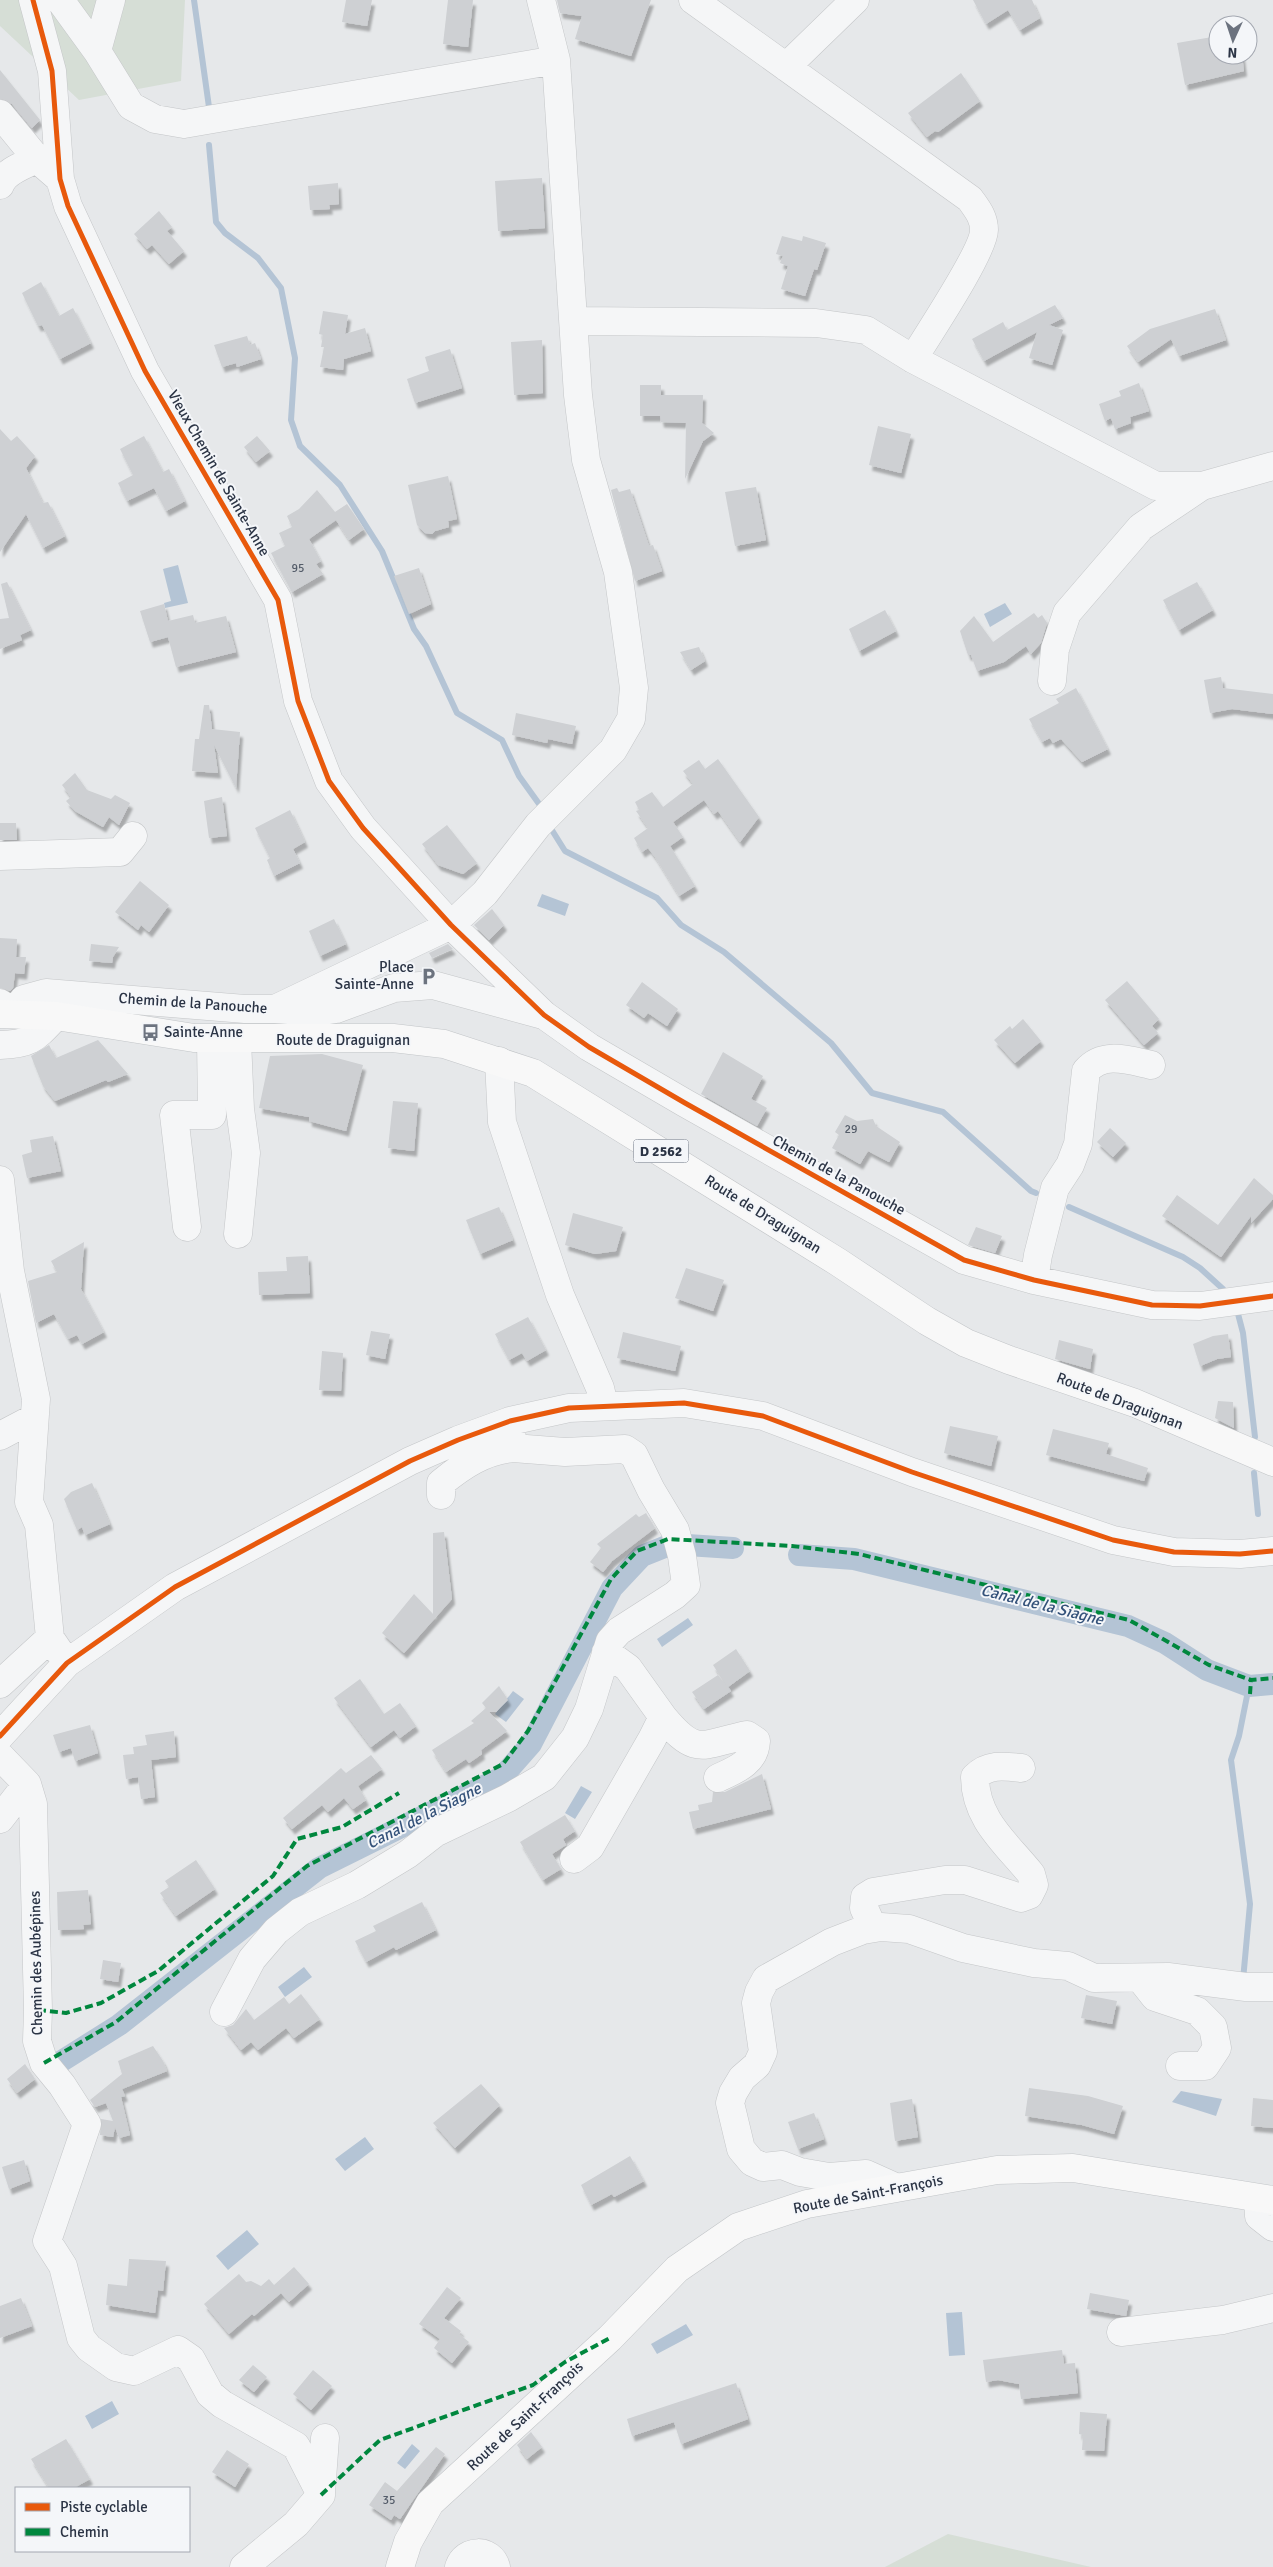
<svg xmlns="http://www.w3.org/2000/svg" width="1273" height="2567" font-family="Signika,sans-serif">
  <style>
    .green { fill: #d6ded6 }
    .water { fill: #b4c4d5 }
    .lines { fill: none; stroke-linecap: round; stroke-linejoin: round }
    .stream { stroke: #b4c4d5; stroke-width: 6 }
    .canal { stroke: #b4c4d5; stroke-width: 22 }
    .building { fill: #ced0d3; filter: url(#shadow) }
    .minor-casing { stroke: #c4c6c8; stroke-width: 29 }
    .major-casing { stroke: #c2c5c8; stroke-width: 29 }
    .minor { stroke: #f5f6f7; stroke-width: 28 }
    .major { stroke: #f8f8f8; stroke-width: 28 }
    .quiet { stroke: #00873e; stroke-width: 4; stroke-dasharray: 8 4; stroke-linecap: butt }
    .cycleway-casing { stroke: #f4f6f9; stroke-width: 8 }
    .cycleway { stroke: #e8590c; stroke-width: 5 }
    .labels { text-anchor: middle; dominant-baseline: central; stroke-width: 4; stroke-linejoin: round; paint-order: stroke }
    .number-label { font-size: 12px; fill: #545c69 }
    .shield { fill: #f4f6f9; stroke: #676e7b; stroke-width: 1 }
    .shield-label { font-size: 14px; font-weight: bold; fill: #2b3445 }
    .street-label { font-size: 15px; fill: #2b3445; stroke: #f4f6f9 }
    .poi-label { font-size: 15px; fill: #2b3445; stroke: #f4f6f9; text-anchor: end }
    .water-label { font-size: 16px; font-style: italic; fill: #34527a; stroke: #f4f6f9 }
  </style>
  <defs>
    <filter id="shadow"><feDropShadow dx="3" dy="5.5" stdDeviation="1" flood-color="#0004"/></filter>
  </defs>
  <rect width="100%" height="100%" fill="#e6e8ea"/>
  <!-- green -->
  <path class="green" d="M0,0H185L181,81L79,100L0,26Z
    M948,2534L1091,2567H885Z"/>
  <!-- water -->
  <path class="water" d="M178,565L188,603L165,608L164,603L171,601L163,569Z
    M1005,603L1012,614L990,627L984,614Z
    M542,894L569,904L565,916L537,906Z
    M688,1618L693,1625L662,1647L657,1639Z
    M513,1691L524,1699L506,1722L495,1714Z
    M581,1786L592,1792L575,1819L565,1813Z
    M304,1967L312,1977L285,1997L278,1987Z
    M1181,2091L1222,2099L1216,2116L1172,2102Z
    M365,2137L374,2149L345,2171L335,2159Z
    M247,2230L259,2244L228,2270L216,2256Z
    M962,2312L965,2355L949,2356L946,2313Z
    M686,2324L693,2335L657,2354L651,2344Z
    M112,2401L119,2414L92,2429L85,2416Z
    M412,2444L420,2451L405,2469L397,2463Z"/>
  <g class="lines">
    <!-- stream -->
    <path class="stream" d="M194,0L209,107
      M209,145L216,222L225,233L258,258L281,288L295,358L291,420L300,446L340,485L382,551L414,629L426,646L457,713L502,740L519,776L542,808
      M550,827L565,851L657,898L681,925L724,952L831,1043L872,1093L943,1112L1031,1191L1036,1193
      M1069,1207L1183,1257L1200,1268L1223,1289
      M1237,1310L1243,1333L1255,1437
      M1254,1473L1258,1514
      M1243,1980L1250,1904L1231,1760L1239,1736L1249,1686"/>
    <!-- canal -->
    <path class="canal" d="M799,1555L854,1559L1128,1626L1165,1643L1207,1670L1249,1686L1273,1684
      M57,2064L119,2025L319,1868L502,1777L531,1744L612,1588L642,1556L672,1544L733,1548"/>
  </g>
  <!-- building -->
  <path class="building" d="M346,0H372L367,26L342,22Z
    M448,0H473L468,47L443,44Z
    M557,0H651L631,56L575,39L582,16L560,13Z
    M973,0H1032L1040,18L1020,30L1008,10L986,24Z
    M1218,36V55H1242L1244,71L1185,85L1177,43Z
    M0,70L40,120L32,128L12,104L0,99Z
    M961,73L980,101L938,132L935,131L927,137L908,113Z
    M542,178L545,228L498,231L495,181Z
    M338,183L339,204L329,205L330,209L310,210L308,186Z
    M159,211L172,227L167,231L184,251L169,264L152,245L147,249L134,234Z
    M782,236L802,241L803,236L826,243L817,270L814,269L805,296L781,289L788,266L780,263L783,256L776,254Z
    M41,282L59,316L73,308L91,343L60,359L42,325L38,326L22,293Z
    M1055,305L1063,318L1049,325L1063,330L1052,365L1029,358L1037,332L984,361L972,339L1003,322L1007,330Z
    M1215,309L1226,340L1179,356L1171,339L1138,362L1127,346L1150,329Z
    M323,311L348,315L345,334L365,328L371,351L344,359L343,370L320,367L324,347H321L323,335L319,334Z
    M247,336L250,345L255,343L261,359L237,367L236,363L222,367L214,345Z
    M542,340L543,393L514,395L511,342Z
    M450,349L462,388L415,403L407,379L429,371L425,357Z
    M1139,383L1149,411L1130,417L1131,423L1115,429L1111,418L1105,421L1099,404L1121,396L1119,391Z
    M640,385H661V395H703L702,423L714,433L703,441L685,479L686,423L661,422L660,416H640Z
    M878,426L911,434L901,473L869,465Z
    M0,429L11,441L17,436L35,456L26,468L43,503L48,502L65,536L43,548L26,514L0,552Z
    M144,436L163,472L169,469L185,501L166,511L154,488L127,501L118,483L133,475L120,449Z
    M257,436L270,451L256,462L244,447Z
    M448,476L457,519L448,521L449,527L435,531L432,534L425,533L417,525L408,485Z
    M756,487L766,540L735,546L725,492Z
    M617,488L619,492L630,489L649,546L653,545L662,571L635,581L611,490Z
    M317,490L335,512L347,504L364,529L349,540L336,520L309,539L321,561L316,564L323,574L292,592L271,553L285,546L279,533L292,527L287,516L299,509Z
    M419,568L431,604L409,614L394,576Z
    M7,582L31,630L20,635L22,640L0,649V619L9,618L1,584Z
    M1197,582L1213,610L1179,630L1163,600Z
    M164,604L168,621L193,615L195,623L226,616L236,652L176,667L168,637L150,642L140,611Z
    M885,610L896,631L859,651L849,629Z
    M1034,613L1038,618L1042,615L1047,623L1041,643L1031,654L1026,646L1004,662L977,671L971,655H968L960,631L974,616L993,642Z
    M699,647L705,661L691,670L680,652Z
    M1221,677L1223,688L1273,694V714L1232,709L1210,713L1204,680Z
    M1076,688L1108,749L1082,762L1061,739L1053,743L1050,738L1042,742L1029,719L1059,703L1056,699Z
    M204,705H209L212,729L240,732L236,788L214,745L218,773L192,771L195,739H199Z
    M516,713L576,726L572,744L548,739L547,743L512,735Z
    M718,759L759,817L740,842L718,811L714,814L704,800L673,822L683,837L670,846L695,886L679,896L655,857L648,848L642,852L634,838L648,828L636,811L639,810L635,802L652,792L663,807L693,784L683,771L699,760L705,769Z
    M75,773L87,790L111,799L115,795L130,803L119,825L109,817L103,827L75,811L66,801L71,797L62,785Z
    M222,797L227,836L209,838L204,801Z
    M290,810L305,842L293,849L300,863L274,876L267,860L270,858L255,828Z
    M0,823H16L17,840H0Z
    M447,825L477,863L463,874L438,865L422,844Z
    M140,881L169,905L149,932L141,925L138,930L115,912Z
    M492,909L504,925L489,940L474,925Z
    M334,919L346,944L320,956L309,931Z
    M0,938L17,939L16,957H26L24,974L15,973L13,988L10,991L0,988Z
    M91,944L119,947L113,957L112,963L89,961Z
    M448,944L453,949L432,958L429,953Z
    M1127,981L1159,1019L1152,1026L1158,1033L1144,1045L1105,1000Z
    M642,982L678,1009L667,1026L648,1013L644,1018L626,1005Z
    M1023,1019L1041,1041L1015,1063L994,1040L1010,1026L1012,1029Z
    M98,1040L128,1074L108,1082L106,1080L55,1101L43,1086L31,1056L49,1045L56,1058Z
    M723,1052L763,1076L751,1099L767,1108L757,1126L701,1094Z
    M322,1054L363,1065L346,1131L309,1121V1117L259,1108L270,1056Z
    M393,1101L418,1103L414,1151L388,1148Z
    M845,1115L857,1121L873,1119L876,1126L900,1142L889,1162L868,1151L860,1164L832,1148L839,1135L835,1132Z
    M1110,1128L1126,1143L1113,1157L1097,1142Z
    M53,1136L61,1171L27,1178L22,1155L32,1152L30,1140Z
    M1254,1178L1273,1195V1199L1251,1223V1216L1221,1257L1162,1216L1177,1195L1218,1225Z
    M499,1207L513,1240L480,1254L466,1220Z
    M573,1213L623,1227L616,1251L595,1254L565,1245Z
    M976,1227L1002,1236L995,1253L968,1245Z
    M84,1242L81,1289L104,1332L82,1344L77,1335L68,1339L54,1314L36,1323L28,1281L57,1272L51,1261Z
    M308,1256L310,1293L259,1295L258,1272L287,1271L286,1257Z
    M686,1268L724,1280L713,1311L675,1298Z
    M528,1317L546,1350L527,1361L522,1353L509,1360L495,1334Z
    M371,1331L390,1334L385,1359L366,1355Z
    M623,1332L681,1346L675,1371L617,1358Z
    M1228,1334L1231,1357L1217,1359L1200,1366L1193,1344L1213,1336Z
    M1059,1340L1093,1349L1090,1369L1055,1359Z
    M322,1351L343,1353L341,1391L319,1390Z
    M1218,1401L1233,1402L1234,1428L1215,1418Z
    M950,1426L998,1436L991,1466L944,1453Z
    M1053,1429L1109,1443L1106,1454L1148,1468L1144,1481L1046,1455Z
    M92,1483L110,1524L85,1535L82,1527L77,1530L64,1499L71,1492Z
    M646,1513L655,1528L612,1561L603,1572L590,1562L601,1548L597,1544L636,1514L639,1517Z
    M444,1532L452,1599L404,1653L382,1633L414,1594L433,1614V1533Z
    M736,1649L750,1671L728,1687L731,1691L704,1709L692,1692L718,1675L726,1685L713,1665Z
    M360,1679L384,1714L400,1703L416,1726L400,1738L394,1730L371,1747L334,1698Z
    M499,1686L508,1700L496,1712H489L507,1731L481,1750L482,1754L469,1763L466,1759L446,1772L432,1750L474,1723L471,1721L486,1708L482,1703Z
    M90,1725L98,1753L75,1761L71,1748L59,1752L53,1735Z
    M174,1731L176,1757L151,1760L155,1797L141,1799L138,1777L126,1779L123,1755L134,1754L133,1747L147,1745L145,1735Z
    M371,1755L382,1769L358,1786L366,1800L353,1809L344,1798L328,1812L322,1805L292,1829L283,1818L341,1768L346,1773Z
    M762,1774L771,1809L693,1829L689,1812L699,1810L698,1805L712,1802L713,1792H725Z
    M565,1815L575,1831L563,1839L566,1845L552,1854L561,1869L543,1880L520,1842Z
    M196,1860L215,1889L176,1916L160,1893L169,1887L165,1881Z
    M88,1890L91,1924L83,1925L84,1929L58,1930L57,1892Z
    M422,1902L436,1930L396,1950L394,1947L366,1962L355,1941L376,1931L373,1926Z
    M103,1960L121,1963L118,1982L100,1979Z
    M301,1994L320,2019L294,2038L286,2028L258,2050L251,2042L241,2050L224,2028L233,2025L246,2009L254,2020L284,1997L289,2004Z
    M1086,1995L1117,2001L1112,2024L1081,2018Z
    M153,2046L163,2061L167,2071L122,2089L125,2096L121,2097L130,2135L119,2138L115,2127L113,2137L100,2135L101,2119L113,2121L106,2103L95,2107L90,2100L122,2074L118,2061Z
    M25,2064L35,2079L17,2093L7,2079Z
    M481,2084L500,2105L455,2148L433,2123Z
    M1029,2088L1088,2096L1123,2106L1114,2134L1082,2125L1025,2116Z
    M1253,2098L1273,2100V2128L1251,2126Z
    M912,2099L918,2137L895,2141L890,2103Z
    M814,2113L824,2139L798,2149L788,2122Z
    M630,2156L644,2181L614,2197L612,2194L591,2205L581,2185Z
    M24,2160L30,2181L9,2189L2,2167Z
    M129,2259L166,2261L163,2291L158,2290L155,2313L106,2305L108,2284L127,2286Z
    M294,2267L309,2284L289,2302L281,2293L254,2316L252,2314L229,2334L204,2304L239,2274L246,2282L251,2281L261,2286L269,2279L274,2285Z
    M447,2287L461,2298L444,2318L461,2331L459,2334L469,2342L452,2363L434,2348L440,2339L419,2324Z
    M1090,2293L1129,2300L1126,2316L1087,2309Z
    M21,2298L32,2326L0,2338V2306Z
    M1062,2350L1064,2364L1075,2363L1078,2393L1021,2399L1019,2384L998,2380L986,2382L983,2360Z
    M253,2365L267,2377L254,2392L239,2380Z
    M313,2370L332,2386L311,2410L293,2394Z
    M736,2383L748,2419L681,2444L674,2422L632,2436L627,2419Z
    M1080,2412L1107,2414L1104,2451L1082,2450L1083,2435L1079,2434Z
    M531,2432L542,2447L527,2459L517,2445Z
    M66,2439L90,2479L74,2488H49L31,2459Z
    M436,2447L445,2454L400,2519L394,2515L391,2520L369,2505L385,2482L397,2491Z
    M227,2450L249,2464L235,2487L212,2472Z"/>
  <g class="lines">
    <defs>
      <path id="minor" d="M33,0L52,71L60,179L68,206L145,371L278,600L298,701L329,781L363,828L451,925L544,1015L589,1047L685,1103L964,1260L1034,1280L1152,1305L1200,1306L1273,1296
        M60,0L97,51L131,106L155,119L184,124L556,60
        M693,0L970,199C977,209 984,217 984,230C984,251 927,336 913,359L1156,486H1202
        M97,51L111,0
        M786,67L855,0
        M0,114L37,159L60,179
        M0,185C5,171 24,165 37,159
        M574,321L816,323L866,330L913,359
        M1052,681L1055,649L1067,613L1141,527L1202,486L1273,466
        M0,856L120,852L133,836
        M0,1003L13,1013L24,999L46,993L245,1009H275L451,925L485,893L538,825L613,750L631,719L634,688L618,572L586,460L578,395L556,60L541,0
        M275,1009L316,1012L336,1009L394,988L433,985L543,1015
        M237,1040L240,1109L246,1153L238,1234
        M0,1045C32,1044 35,1038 56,1016
        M499,1061L502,1122L560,1295L600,1388L604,1405
        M0,1180L10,1271L36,1399L29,1502L39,1525L50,1638L67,1663
        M187,1227L174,1115H212L211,1039
        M1034,1280L1038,1255L1055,1188L1070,1165L1078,1144L1086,1071C1103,1051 1128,1060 1151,1065
        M0,1436L34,1418
        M441,1495V1483C463,1465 484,1451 513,1448
        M0,1684L50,1638
        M663,1717C697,1758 702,1744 747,1735L756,1741C755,1763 735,1770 718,1778
        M0,1736L67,1663L175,1587L410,1461L458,1440L510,1421L569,1408L684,1403L763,1416L912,1472L1113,1540L1174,1552L1240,1554L1273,1551
        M0,1756L27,1784L33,1804L38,2010L37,2041L44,2063L62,2085L87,2124L47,2241L63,2266L81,2338L89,2348L116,2367L134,2371L178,2350L191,2359L210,2394L222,2404L296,2446L321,2495
        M0,1819L27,1784
        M574,1859L590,1847L652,1739L663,1717L628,1668L606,1652
        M873,1928L864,1908L865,1897L873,1892L945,1880H965L1021,1898L1029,1895L1034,1885L1031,1874C1006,1843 975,1819 975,1777C988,1764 1003,1766 1021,1768
        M1140,1978L1155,1997L1197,2011L1213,2027L1217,2048L1205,2066H1180
        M224,2012L252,1959L276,1931L300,1912L357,1885L408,1854L435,1833L508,1798L544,1777L575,1738L589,1709L610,1641L619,1631L675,1595L686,1585L682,1556L675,1530L651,1490L634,1455L625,1449L565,1452L513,1448L510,1421
        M895,2187L866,2174L829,2177L800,2172L782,2165L763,2167L752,2162L741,2149L730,2103L733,2093L742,2078L757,2065L763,2052L756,2003L759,1992L766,1979L832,1942L863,1930L881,1927L909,1929L963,1948L1034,1963L1068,1966L1094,1978L1168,1977L1246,1987H1273
        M1258,2199L1259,2216L1273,2227
        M1121,2332L1223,2320L1273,2308
        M321,2493L325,2438
        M244,2567L296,2524L321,2495
        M459,2567C465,2549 491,2548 496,2567"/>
      <path id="major" d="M0,1014L56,1016L194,1038H393L444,1044L533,1073L838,1262L927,1321L966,1343L1009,1360L1135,1403L1273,1462
        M400,2567L408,2542L430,2503L610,2338L677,2269L738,2227L807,2204L997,2170L1073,2168L1273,2200"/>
    </defs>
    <!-- minor casing -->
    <use href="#minor" class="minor-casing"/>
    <!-- major casing -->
    <use href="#major" class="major-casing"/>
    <!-- minor -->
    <use href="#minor" class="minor"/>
    <!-- major -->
    <use href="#major" class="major"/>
    <!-- quiet -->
    <path class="quiet" d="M1250,1694L1251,1680
      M38,2010L66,2013L101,2003L158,1971L273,1876L297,1839L342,1827L399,1793
      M44,2063L116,2022L307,1866L503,1764L528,1731L611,1579L637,1551L668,1539L792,1546L859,1554L1129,1620L1209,1665L1251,1680L1273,1678
      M321,2495L380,2440L533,2385L565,2362L610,2338"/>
    <defs>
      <path id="cycleway" d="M33,0L52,71L60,179L68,206L145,371L278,600L298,701L329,781L363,828L451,925L544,1015L589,1047L685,1103L964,1260L1034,1280L1152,1305L1200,1306L1273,1296
        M0,1736L67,1663L175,1587L410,1461L458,1440L510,1421L569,1408L684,1403L763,1416L912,1472L1113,1540L1174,1552L1240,1554L1273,1551"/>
    </defs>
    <!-- cycleway casing -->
    <use href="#cycleway" class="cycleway-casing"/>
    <!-- cycleway -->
    <use href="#cycleway" class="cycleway"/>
  </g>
  <!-- icons -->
  <defs>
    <symbol id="parking-bare" viewBox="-9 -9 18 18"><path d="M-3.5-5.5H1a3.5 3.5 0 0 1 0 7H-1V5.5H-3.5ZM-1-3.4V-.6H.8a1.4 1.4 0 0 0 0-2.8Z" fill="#6c737f" stroke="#f4f6f9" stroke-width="2.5" paint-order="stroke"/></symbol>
    <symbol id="bus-bare" viewBox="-9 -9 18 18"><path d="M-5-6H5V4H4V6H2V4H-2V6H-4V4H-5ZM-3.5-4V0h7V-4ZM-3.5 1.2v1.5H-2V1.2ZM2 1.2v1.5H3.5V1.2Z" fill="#6c737f" stroke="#f4f6f9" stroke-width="2.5" paint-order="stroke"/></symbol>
  </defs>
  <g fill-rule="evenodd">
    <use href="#parking-bare" x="416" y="964" width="25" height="25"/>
    <use href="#bus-bare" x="138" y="1020" width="25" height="25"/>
  </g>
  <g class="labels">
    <!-- number labels -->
    <g class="number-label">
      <text x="298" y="568">95</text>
      <text x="851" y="1129">29</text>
      <text x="389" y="2500">35</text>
    </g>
    <!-- shield labels -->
    <rect class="shield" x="633.5" y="1139.5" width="55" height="23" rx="4"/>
    <g class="shield-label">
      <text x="661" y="1151">D 2562</text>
    </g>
    <!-- street labels -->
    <g class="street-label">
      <text transform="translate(219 473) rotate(60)">Vieux Chemin de Sainte-Anne</text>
      <text transform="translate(193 1003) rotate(4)">Chemin de la Panouche</text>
      <text x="343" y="1040">Route de Draguignan</text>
      <text transform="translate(839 1175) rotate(29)">Chemin de la Panouche</text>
      <text transform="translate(763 1214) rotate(32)">Route de Draguignan</text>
      <text transform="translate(1120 1401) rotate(21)">Route de Draguignan</text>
      <text transform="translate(36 1963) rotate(-91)">Chemin des Aubépines</text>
      <text transform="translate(868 2194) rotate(-11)">Route de Saint-François</text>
      <text transform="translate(525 2416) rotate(-43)">Route de Saint-François</text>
    </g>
    <!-- poi labels -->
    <g class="poi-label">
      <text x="414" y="967">Place<tspan x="414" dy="17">Sainte-Anne</tspan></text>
      <text x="164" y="1032" text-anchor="start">Sainte-Anne</text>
    </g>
    <!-- water labels -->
    <g class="water-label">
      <text transform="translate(1042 1605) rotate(14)">Canal de la Siagne</text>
      <text transform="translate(424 1816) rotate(-27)">Canal de la Siagne</text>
    </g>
  </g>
  <!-- legend -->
  <rect x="15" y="2487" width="175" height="65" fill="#f4f6f9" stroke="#a4a8b1"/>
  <rect x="25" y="2503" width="25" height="8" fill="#e8590c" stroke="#a4a8b1"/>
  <text x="60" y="2512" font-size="15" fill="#2b3445">Piste cyclable</text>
  <rect x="25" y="2528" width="25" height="8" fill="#00873e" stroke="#a4a8b1"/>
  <text x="60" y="2537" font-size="15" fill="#2b3445">Chemin</text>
  <!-- north arrow -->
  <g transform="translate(1233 40) rotate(183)"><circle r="24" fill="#f4f6f9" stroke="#a4a8b1"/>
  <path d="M0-4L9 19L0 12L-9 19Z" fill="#6c737f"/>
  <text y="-8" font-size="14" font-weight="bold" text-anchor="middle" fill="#2b3445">N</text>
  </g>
</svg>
